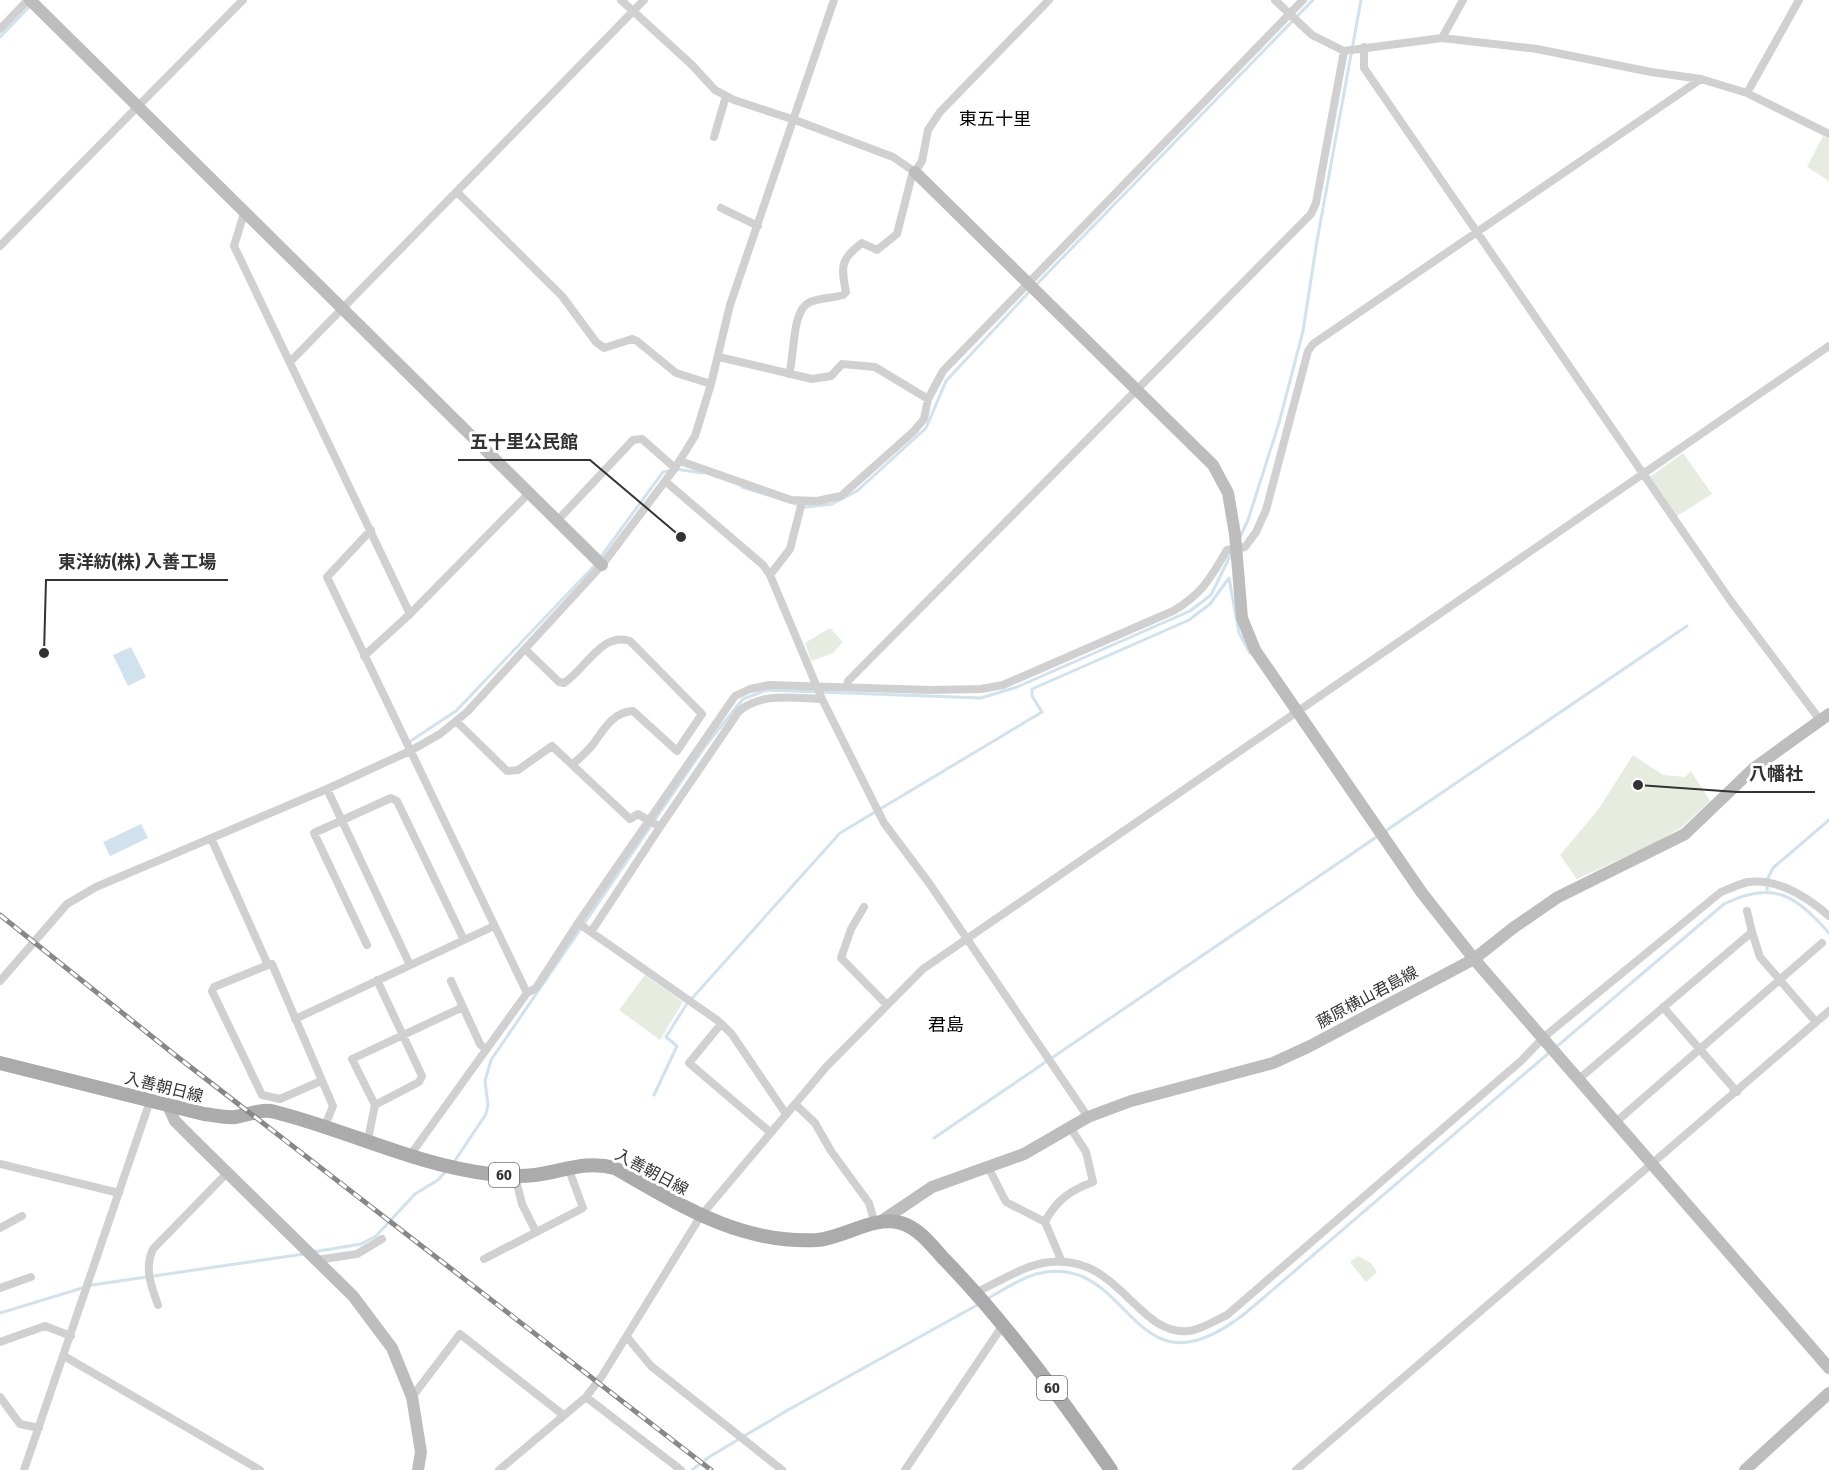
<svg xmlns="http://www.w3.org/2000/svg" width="1829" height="1470" font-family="'Fira Sans Condensed','Noto Sans JP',sans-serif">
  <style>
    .green { fill: #e6ecdf }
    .water { fill: #cfe2ee }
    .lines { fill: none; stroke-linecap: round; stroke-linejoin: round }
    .stream { stroke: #cfe2ee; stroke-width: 3 }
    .street { stroke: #d0d0d0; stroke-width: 8 }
    .secondary { stroke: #bdbdbd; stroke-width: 12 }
    .primary { stroke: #ababab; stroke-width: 14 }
    .rail-casing { stroke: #888; stroke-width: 5 }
    .rail { stroke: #fff; stroke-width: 3; stroke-dasharray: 9; stroke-linecap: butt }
    .labels { text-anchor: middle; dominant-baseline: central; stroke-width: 6; stroke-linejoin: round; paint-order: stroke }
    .shield { fill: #fff; stroke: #707070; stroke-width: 1.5 }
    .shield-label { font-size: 15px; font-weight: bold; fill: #333 }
    .street-label { font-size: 16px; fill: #333; stroke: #fff }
    .neighbourhood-label { font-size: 18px; fill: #000; stroke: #fff }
    .leader { fill: none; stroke: #333; stroke-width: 2 }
    .callout-dot { fill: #333; stroke: #fff; stroke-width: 2 }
    .callout-label { font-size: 18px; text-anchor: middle; font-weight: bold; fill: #333; stroke: #fff; stroke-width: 6; stroke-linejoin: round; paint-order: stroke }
  </style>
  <rect width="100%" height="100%" fill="#fff"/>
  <!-- green -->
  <path class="green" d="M1823,136L1829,139V181L1807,167Z
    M1683,453L1712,494L1677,516L1650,477Z
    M830,628L843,642L833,653L811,661L805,643Z
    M1633,755L1663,775L1685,777L1691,771L1710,801L1682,827L1659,841L1577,879L1560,855L1598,810Z
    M645,975L683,1002L660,1040L619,1010Z
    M1358,1256L1371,1263L1377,1272L1366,1282L1350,1262Z"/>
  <!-- water -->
  <path class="water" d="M131,647L146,677L128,686L113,655Z
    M141,824L148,838L110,856L103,842Z"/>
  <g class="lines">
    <!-- stream -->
    <path class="stream" d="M0,37L30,6
      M1034,287L1313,0
      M676,469L702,473
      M742,487L806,507L832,504L857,491L926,428L946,381L1030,291
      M1240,537L1248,520L1279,423L1303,331L1317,241L1361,0
      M600,558L663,472L670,471
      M409,742L456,711L596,564
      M1384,832L1687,626
      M1767,892L1768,878L1773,868L1829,820
      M1555,1048L1724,904C1774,880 1795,895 1829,933
      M654,1095L677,1046L666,1037L686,1005L840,833L1042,712L1032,696V689L1189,620L1210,604L1229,578L1239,633L1250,653
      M934,1138L1378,836
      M454,1162L486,1114L488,1105L485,1081L491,1060L706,745L743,699L766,690L981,698L1017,687L1190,611L1211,595L1231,554
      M313,1252L361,1244L376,1236L415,1194L438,1180L446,1171
      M987,1299C1003,1290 1019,1279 1036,1274C1135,1249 1128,1408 1248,1311L1550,1052
      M0,1313L92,1285L304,1254
      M692,1470L709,1457L788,1410L979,1304"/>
    <!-- street -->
    <path class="street" d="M621,0L692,65L715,90L734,100L795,120L893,157L915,172L922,161L928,130L940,112L1049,0
      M1275,0L1312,35L1344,51L1442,38L1537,49L1651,72L1701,79L1747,93L1829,134
      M0,29L28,0
      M1442,38L1463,0
      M1364,47V68L1730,600L1820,720
      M1747,93L1799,0
      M714,137L726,96
      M458,193L562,296L596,342L604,348L632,339L637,341L676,373L711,384
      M721,208L758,226
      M245,210L234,246L410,614
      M0,246L243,0
      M719,357L812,379L831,376L842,364L875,367L928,399
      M290,362L644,0
      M789,374C795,356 791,310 810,302C820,298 833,298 843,295L846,292C841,267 840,259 862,243L877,250L897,234L913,171
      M680,461L791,500L817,501L841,496L913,432L924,419L928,399L943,371L1303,0
      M665,481L763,565L770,575L822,699L884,823L929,883L1088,1117
      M557,521L633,440L642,439L675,468
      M371,530L327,577L527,993
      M770,575L790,549L802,502
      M526,650L559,682L564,683C585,670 602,631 630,641L702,714L677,751L633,711C613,712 604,729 594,743C588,751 580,758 573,764
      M364,656L410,614L529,493
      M847,686L848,681L1311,214L1316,203L1344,51
      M456,721L507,771L518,770L552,746L630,819L638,814L660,827L591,932
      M327,789L410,965
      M660,827L739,711C763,692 793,698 822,699
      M211,838L268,965L272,964L333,1106L324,1128
      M864,907L851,929L841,958L887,1005
      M1747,911L1752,932
      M578,923L717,1020L731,1033L786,1114
      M367,945L314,833L391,798L397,801L464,940
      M268,965L214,987L212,991L262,1095L280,1099L321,1081
      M0,981L67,904L96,887L327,789L410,751L440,734L467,712L602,565L675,468L695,436L711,384L730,305L834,0
      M451,981L480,1044L486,1050
      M1663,1007L1737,1092
      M295,1019L494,926
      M721,1024L689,1063L770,1132
      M1580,1078L1752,932L1760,957L1816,1022
      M795,1104L815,1123L831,1151L869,1203L875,1224
      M375,1105L419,1082L422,1076L377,980
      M1617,1121L1822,943
      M367,1144L375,1105L352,1059L463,1007
      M411,1154L527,993L536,988L578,923L735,696L750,689L769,685L930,690L981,689L1003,685L1173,611C1202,594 1210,579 1227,550L1245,547L1256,532L1266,510L1308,351L1313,344L1701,79
      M0,1164L119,1193
      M988,1167L1006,1202L1045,1222L1062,1262
      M515,1176L522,1204L536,1232
      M1045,1222C1056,1200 1071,1190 1093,1182L1086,1152L1070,1127
      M0,1228L22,1216
      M484,1259L583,1208L568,1167
      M316,1260L357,1254L382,1239
      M0,1288L31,1277
      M977,1292C999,1282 1026,1264 1050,1262C1119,1254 1138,1337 1189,1331C1201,1330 1216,1320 1227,1315L1522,1060L1544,1037L1721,892C1729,889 1739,884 1748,882C1778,878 1807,897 1829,916
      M158,1305C151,1285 144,1269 153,1249L227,1173
      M627,1337L651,1366L782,1470
      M0,1342L45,1326L71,1336
      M64,1356L260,1470
      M0,1397L20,1424L39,1428
      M412,1397L460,1334L562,1414
      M586,1397L681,1470
      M24,1470L150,1101
      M499,1470L586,1397L602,1376L700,1217L827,1066L923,969L1829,346
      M905,1470L1003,1325
      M1296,1470L1829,1011"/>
    <!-- secondary -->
    <path class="secondary" d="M30,0L602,565
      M915,172L1213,465L1228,493L1235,534L1242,618L1255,650L1422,893L1474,959L1829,1368
      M168,1106L175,1121L199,1145L353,1296L392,1348L412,1397L421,1452L418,1470
      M880,1222L932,1187L1024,1154L1088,1117L1131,1101L1273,1063L1310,1046L1474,959L1513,928L1558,897L1685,834L1754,768L1829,714
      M1745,1470L1829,1393"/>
    <!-- primary -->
    <path class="primary" d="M0,1063L204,1114C214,1115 225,1118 235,1117C249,1115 261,1108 275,1112C347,1130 415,1165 490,1174C504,1176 520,1177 535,1175C564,1171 586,1160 615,1168C680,1205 739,1244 817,1240C844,1238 874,1215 901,1223C919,1228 932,1246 945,1260C1007,1324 1060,1397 1111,1470"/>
    <defs>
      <path id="rail" d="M0,915L175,1055L711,1470"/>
    </defs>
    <!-- rail casing -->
    <use href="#rail" class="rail-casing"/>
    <!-- rail -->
    <use href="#rail" class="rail"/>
  </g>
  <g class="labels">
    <!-- shield labels -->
    <g class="shield">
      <rect x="489" y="1163" width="30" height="24" rx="4.5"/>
      <rect x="1037" y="1376" width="30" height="24" rx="4.5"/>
    </g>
    <g class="shield-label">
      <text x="504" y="1175">60</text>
      <text x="1052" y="1388">60</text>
    </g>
    <!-- street labels -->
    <g class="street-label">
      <text transform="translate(1367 997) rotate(-28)">藤原横山君島線</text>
      <text transform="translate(164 1087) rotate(14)">入善朝日線</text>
      <text transform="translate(652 1172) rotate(28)">入善朝日線</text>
    </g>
    <!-- neighbourhood labels -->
    <g class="neighbourhood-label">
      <text x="995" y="119">東五十里</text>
      <text x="946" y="1025">君島</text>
    </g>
  </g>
  <!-- callouts -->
  <path class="leader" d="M681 537L590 460H458M44 653L46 580H228M1638 785L1737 792H1815"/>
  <g class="callout-dot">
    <circle cx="681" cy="537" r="6"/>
    <circle cx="44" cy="653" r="6"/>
    <circle cx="1638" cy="785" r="6"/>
  </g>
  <g class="callout-label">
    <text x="524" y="448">五十里公民館</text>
    <text x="137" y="568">東洋紡(株) 入善工場</text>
    <text x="1776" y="780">八幡社</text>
  </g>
</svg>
